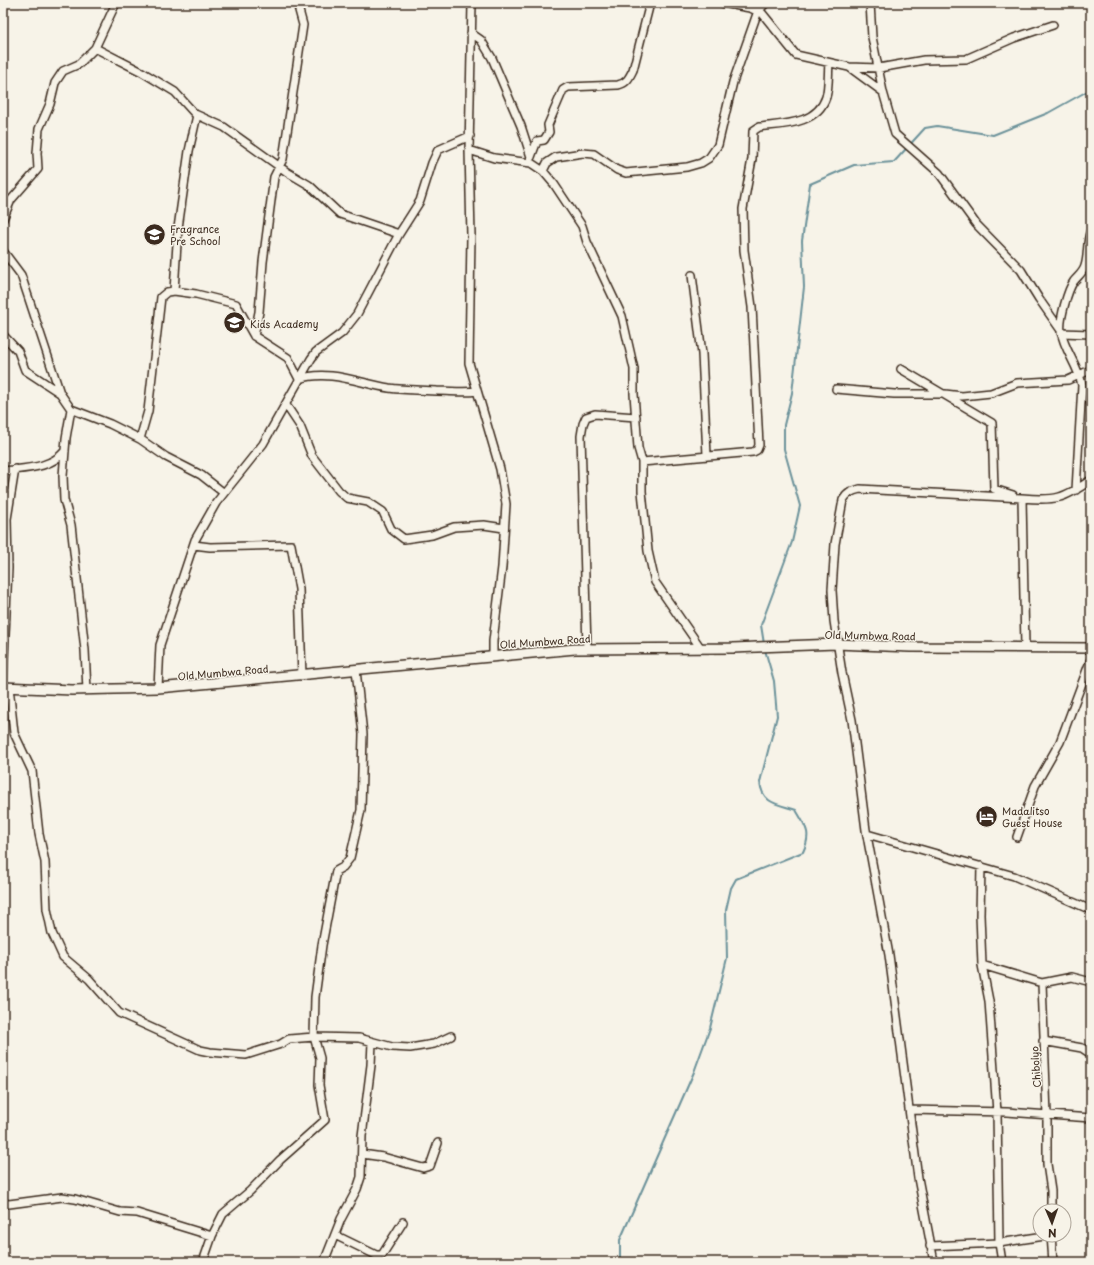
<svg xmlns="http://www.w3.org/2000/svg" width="1094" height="1265" font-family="'Playpen Sans',sans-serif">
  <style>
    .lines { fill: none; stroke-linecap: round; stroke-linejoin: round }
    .stream { stroke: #6c929a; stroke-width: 2 }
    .minor-casing { stroke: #3b2a1e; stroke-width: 10 }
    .major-casing { stroke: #3b2a1e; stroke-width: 12 }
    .minor { stroke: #f7f3e8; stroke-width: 7 }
    .major { stroke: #f7f3e8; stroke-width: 9 }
    .labels { text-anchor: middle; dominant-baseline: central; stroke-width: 3; stroke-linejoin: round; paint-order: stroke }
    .poi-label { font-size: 10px; fill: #3b2a1e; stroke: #f7f3e8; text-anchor: start }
    .street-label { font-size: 10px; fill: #3b2a1e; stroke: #f7f3e8 }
  </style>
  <rect width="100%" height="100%" fill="#f7f3e8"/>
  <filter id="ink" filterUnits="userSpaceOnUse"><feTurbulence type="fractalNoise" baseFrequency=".025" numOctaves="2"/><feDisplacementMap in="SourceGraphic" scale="8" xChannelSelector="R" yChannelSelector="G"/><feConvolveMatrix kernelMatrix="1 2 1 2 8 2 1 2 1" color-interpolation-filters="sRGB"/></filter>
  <g filter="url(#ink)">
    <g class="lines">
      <!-- stream -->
      <path class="stream" d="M764,644L761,625L792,542L800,506L784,449V425L792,393L804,287L802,241L810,184L854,165L894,162L925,128L937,126L993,135L1048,113L1091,89
        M620,1262V1240L694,1072L710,1028L727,958L726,910L731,888L736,879L803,852C812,833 806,827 796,810C778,804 762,804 760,782L777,716L774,681L765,650"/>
      <defs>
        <path id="minor" d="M116,3L95,48L99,50L142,72L175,92L195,114L224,127L287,172L309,185L340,214L399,234
          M472,3L469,150L471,236L469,363L500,469L506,504L502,567L493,641V656
          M722,3L750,8L762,13L796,55L849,67L879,68L924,60L966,59L1014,38L1053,25
          M870,3L872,37L883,92
          M471,33L481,40L492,58L521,126L531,157
          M849,67L883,92L895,134L939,173L976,224L1021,270L1039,299L1060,329
          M197,115L189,151L178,228L174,291L196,294L236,304L254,336L288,358L299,379C329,369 359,383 389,388C405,390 421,390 437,391C451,391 463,393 477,391
          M469,150L494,158L531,163L543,171L554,184L582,226L587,242L622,316L634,369V394L638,448L642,462V491L648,551L655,582L700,647
          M531,157L537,141L544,140L549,132L548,125L563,90L568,87L618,85C627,83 629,78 633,70L650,3
          M543,171L547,163L556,157L583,153L594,154L617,170L626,173L687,167L701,163L709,158L718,145L733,82L758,11L766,3
          M3,219L11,200L38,169L37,153L39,129L50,104L55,83L63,71L79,64L95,48
          M3,251L21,275L60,393L71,409L110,424L140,439L166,457L201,475L224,493
          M692,275L702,354L707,455
          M1061,333L1091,334
          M3,335L18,351L25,370L60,393
          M254,336L259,312L263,262L274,177L283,159L303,25L297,3
          M901,369L992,423L994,489L1013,495
          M836,389L894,394H945L962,396L991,393L1017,383L1068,380L1088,371
          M286,405L300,426L312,456L339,491L347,498L368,502L383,512L391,529L404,539L432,535L454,527L484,525L504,528
          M71,409L66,438L63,476L64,500L71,525L85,650L87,690
          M140,439L148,411L161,297L167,292L174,291
          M642,462L753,452L757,450L759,445L752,307L744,250L743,209L752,159L753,131L759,127C782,124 817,125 826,97C829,87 828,74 829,63
          M3,471C25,468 50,469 65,451
          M1076,490L1082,385C1078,365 1064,350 1061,331C1059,320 1068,289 1074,281C1078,276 1083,273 1085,266C1089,254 1086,242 1091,230
          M194,545L210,547L291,545L299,589L302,676
          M1025,647L1022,498C1056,501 1063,499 1091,480
          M587,648L581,436L583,424L586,417L595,414L636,417
          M3,680L8,568L7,519L15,469
          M9,687L14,733L32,771L39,834L45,862L47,909L52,933L63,957L89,979L119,1013L200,1050L210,1052L246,1055L281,1044L289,1039L314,1037L359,1038L392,1047L410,1048L434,1044L451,1036
          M158,688L160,645L195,540L216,503L263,444L311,359L316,352L342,333L357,314L399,234L420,201L432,163L438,150L470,136
          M867,834L1014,876L1091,910
          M1017,837L1035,786L1060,742L1091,659
          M981,866L980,915L982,965L989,1001L997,1112L999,1243L1002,1262
          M982,965L1042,983L1047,1115V1164L1051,1191V1211
          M1042,983L1072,977L1091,982
          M1043,1041L1082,1048L1091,1054
          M909,1110L1007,1112L1091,1118
          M362,1154L383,1157L423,1168L430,1166L438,1143
          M3,1203L9,1204L62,1197L75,1199L120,1212L137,1213L212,1236
          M335,1235L376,1255H382L403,1222
          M1051,1235L1053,1262
          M930,1246L999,1243L1051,1235
          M203,1262L212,1236L223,1214L250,1191L280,1160L325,1120L319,1085L320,1058L314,1037L315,997L322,945L336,871L343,867L350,858L361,810L363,734L356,670
          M324,1262L341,1219L357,1189L361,1177L362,1136L371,1065L372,1042
          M934,1262L918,1178L889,955L866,830L852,720L842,673L834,621L832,590L835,544L843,500C847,493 852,491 860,489L1022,498"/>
        <path id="major" d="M3,687L72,690L158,688L575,649L733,648L836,644L910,647L1091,648"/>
      </defs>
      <!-- minor casing -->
      <use href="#minor" class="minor-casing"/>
      <!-- major casing -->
      <use href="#major" class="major-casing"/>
      <!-- minor -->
      <use href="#minor" class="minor"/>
      <!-- major -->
      <use href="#major" class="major"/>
    </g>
  </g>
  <!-- icons -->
  <defs>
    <symbol id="school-disc" viewBox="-11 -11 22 22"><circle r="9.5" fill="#3b2a1e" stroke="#f7f3e8"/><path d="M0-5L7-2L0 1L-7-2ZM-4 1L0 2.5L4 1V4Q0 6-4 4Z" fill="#fff"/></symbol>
    <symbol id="hotel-disc" viewBox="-11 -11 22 22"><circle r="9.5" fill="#3b2a1e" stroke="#f7f3e8"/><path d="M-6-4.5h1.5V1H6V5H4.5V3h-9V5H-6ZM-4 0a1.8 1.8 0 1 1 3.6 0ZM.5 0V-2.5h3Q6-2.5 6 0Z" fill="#fff"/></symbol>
  </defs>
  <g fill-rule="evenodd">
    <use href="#school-disc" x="142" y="222" width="25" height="25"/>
    <use href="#school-disc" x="222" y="310" width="25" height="25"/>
    <use href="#hotel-disc" x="974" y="804" width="25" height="25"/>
  </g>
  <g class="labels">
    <!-- poi labels -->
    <g class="poi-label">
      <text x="170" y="228">Fragrance<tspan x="170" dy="12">Pre School</tspan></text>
      <text x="250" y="323">Kids Academy</text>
      <text x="1002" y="810">Madalitso<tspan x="1002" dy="12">Guest House</tspan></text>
    </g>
    <!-- street labels -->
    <g class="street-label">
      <text transform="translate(870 635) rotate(1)">Old Mumbwa Road</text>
      <text transform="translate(545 641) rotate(-4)">Old Mumbwa Road</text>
      <text transform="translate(223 672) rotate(-5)">Old Mumbwa Road</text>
      <text transform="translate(1035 1067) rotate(-94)">Chibolyo</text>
    </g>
  </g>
  <!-- margin -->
  <rect width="1094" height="1265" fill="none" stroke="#f7f3e8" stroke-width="16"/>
  <rect x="8" y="8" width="1078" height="1249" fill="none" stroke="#3b2a1e" stroke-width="1.5" filter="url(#ink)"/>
  <!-- north arrow -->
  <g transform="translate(1052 1223) rotate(178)"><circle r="19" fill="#f7f3e8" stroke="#aca397"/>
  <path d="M0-3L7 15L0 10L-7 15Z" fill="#3b2a1e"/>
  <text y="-6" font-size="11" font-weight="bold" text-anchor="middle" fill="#3b2a1e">N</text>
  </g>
</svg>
